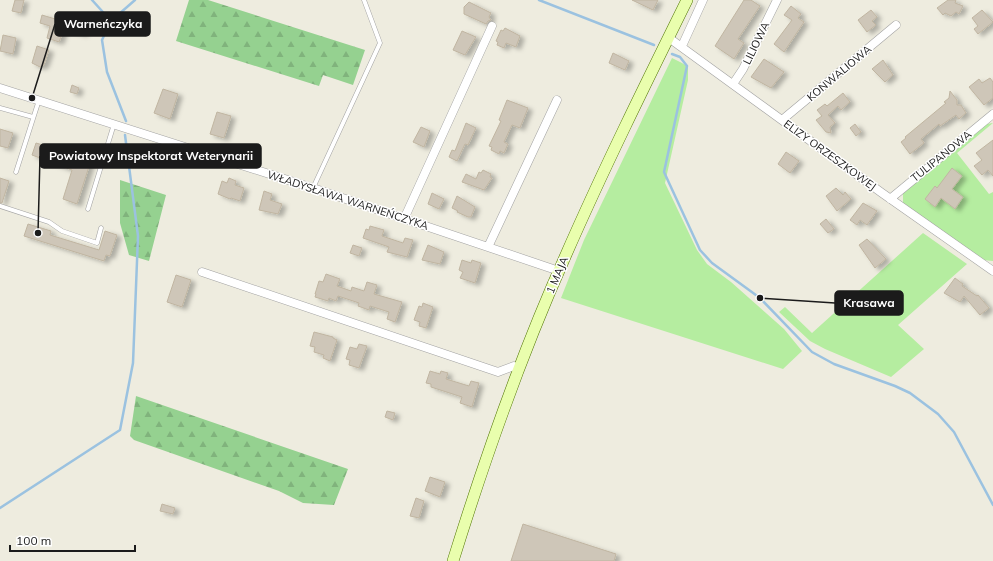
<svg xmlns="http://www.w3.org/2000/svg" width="993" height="561" font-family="Mulish,sans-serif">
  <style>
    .grass { fill: #b5eda0 }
    .forest { fill: url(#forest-firs) }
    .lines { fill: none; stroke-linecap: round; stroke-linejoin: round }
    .stream { stroke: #9bc2e0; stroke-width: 2.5 }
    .building { fill: #cec6b8; stroke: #c0b5a1; filter: url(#shadow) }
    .service-casing { stroke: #a2a2a2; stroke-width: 5 }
    .minor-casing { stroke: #a2a2a2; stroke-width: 9 }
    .secondary-casing { stroke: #4f7400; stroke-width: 12 }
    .service { stroke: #fff; stroke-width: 4 }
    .minor { stroke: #fff; stroke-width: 8 }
    .secondary { stroke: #e9fead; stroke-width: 11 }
    .labels { text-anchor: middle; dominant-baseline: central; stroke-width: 3; stroke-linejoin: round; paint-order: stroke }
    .street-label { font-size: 11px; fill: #1b1b1b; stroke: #fff }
    .leader { fill: none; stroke: #1b1b1b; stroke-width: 1.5 }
    .callout-dot { fill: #1b1b1b; stroke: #fff; stroke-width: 1.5 }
    .callout { fill: #1b1b1b; stroke: #1b1b1b; stroke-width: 1.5 }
    .callout-label { font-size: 12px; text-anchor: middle; font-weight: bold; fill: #fff }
  </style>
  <defs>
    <pattern id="forest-firs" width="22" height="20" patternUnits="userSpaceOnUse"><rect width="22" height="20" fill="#95d190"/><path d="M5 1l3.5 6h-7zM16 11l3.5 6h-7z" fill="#80b37c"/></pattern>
    <filter id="shadow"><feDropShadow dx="4.5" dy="2.5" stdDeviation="2" flood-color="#0004"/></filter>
  </defs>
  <rect width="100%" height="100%" fill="#eeecdf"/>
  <!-- grass -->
  <path class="grass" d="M672,58L682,63L688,67V80L665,183L697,250L707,264L731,282L784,329L802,351L783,369L561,298L584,240Z
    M993,123L957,153L989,194L993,192V261L983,260L903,203V192L986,124Z
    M923,233L967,264L898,325L924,349L891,377L825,349L810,341L779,312L785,307L812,333Z"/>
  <!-- forest -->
  <path class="forest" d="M189,0H208L365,50L353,85L323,75L319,86L176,41Z
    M120,180L166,195L149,261L129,255L120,223Z
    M136,396L348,469L334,505L303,503L279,491L134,440L130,436Z"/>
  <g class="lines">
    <!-- stream -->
    <path class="stream" d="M92,0L111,21L135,0
      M539,0L654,45
      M111,21L102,40L107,72L126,121
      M672,54L680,57L687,66L664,172L700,250L712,263L760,298L812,352L834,364L895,386L910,393L938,414L954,432L993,505
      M0,508L120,430L133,363L138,236L125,135"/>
  </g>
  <!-- building -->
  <path class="building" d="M15,0H24L21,13L12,11Z
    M632,0H658L653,10Z
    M744,0H751L760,6L738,39L744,43L734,59L715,46Z
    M948,0H956L955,3L963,6L959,14L956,12L951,16L945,13L943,15L937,8Z
    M469,2L491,13L489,17L491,20L488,21L486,24L464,14V7Z
    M791,6L801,14L798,18L804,22L784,52L774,44L792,20L784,15Z
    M871,10L877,17L872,21L876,25L867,32L858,20Z
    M982,10L993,22L978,34L974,29L978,26L972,18Z
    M42,15L85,28L83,34L64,29L59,42L47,38L50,26L40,23Z
    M505,28L520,36L516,47L506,43L504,48L497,45L498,42L496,41L501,30L503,31Z
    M462,31L476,37L465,55L453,50Z
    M3,35L16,38L13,54L0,51Z
    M37,46L49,50L44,65L40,67L32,63Z
    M613,53L629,61L625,70L609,63Z
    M764,59L784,72L771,88L751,77Z
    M883,60L893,75L885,82L872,69Z
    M990,78L993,82V98L984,105L969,87L979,79L982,83Z
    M72,85L79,88L77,94L70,92Z
    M163,89L178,94L170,119L154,113Z
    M950,91L957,100V105H961L966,113L959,119L956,115L940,126L939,124L921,139L924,143L910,154L901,142L906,138L905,137L946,103L944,102L949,98Z
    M843,93L850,102L841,110L838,106L828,115L835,123L830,127L831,133L826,132L816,120L822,116L817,110L825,104L827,106Z
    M507,100L528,108L520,128L512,125L504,142L508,144L504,153L500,151L499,154L491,150L492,147L489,146L501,121L499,120Z
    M217,112L231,116L224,138L210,134Z
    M466,123L476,128L468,145L465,144L457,161L449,157L452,150L455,151Z
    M855,124L861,132L856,136L850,128Z
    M421,127L430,131L424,147L413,142Z
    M0,129L13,133L8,148L0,146Z
    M993,140V176L988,170L982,175L974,166L982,160L976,153Z
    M36,143L81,156L82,150L93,154L77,204L63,199L72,170L32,155Z
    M786,152L799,161L790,173L778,164Z
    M952,168L962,176L952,189L963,197L955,209L941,198L935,207L925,199L935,186L937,188Z
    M483,170L491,174L490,177L492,178L484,190L462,182L466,174L476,179L479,172L481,173Z
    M0,178L9,181L2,203H0Z
    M229,178L236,181L235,185L244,188L240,201L231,198L230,199L218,194L222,181L227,183Z
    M836,188L843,195L845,192L851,199L837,211L826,196Z
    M264,191L272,194L270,200L282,204L278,214L259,210Z
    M432,193L444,199L439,209L428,204Z
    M457,196L475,207L471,217H468L457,212L458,211L452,208Z
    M863,203L877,211L867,225L860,220L857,225L850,220Z
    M826,219L834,229L828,233L820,224Z
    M28,224L51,231L50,235L99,250L105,231L117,235L110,256L106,255L104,261L24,236Z
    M370,226L384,230L382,236L403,243L405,238L413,240L407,257L387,252L389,247L363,238L366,229L369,230Z
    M867,239L886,259L875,268L859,245Z
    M353,245L362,248L359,256L350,253Z
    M428,245L444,252L440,264L422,260Z
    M462,260L471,263L472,260L481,263L475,283L460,278L463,272L459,270Z
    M326,274L340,279L337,286L351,291L352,287L364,291L367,282L377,285L374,294L402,302L395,322L387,319L389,312L370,306L369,310L358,306L359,303L338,296L336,301L329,298L328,301L315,297L316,294H315L319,281L323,282Z
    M176,275L191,280L182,307L167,302Z
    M955,278L963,284L962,286L977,296L978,295L989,308L980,315L964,296L960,302L944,293Z
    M423,303L433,307L426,328L419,326L420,322L414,320L419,306L422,307Z
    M314,332L333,337V338L337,340L330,361L323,358L324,355L314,352L315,347L310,346Z
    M359,344L367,346L359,368L349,365L350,360L346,359L350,347L357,349Z
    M430,371L440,374L441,371L448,373L446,379L469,386L471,381L479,383L472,407L460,403L462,397L431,387V384L426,383Z
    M387,411L395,413L393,420L385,417Z
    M430,477L445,482L440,497L425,491Z
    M416,498L424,501L419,518L410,516Z
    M162,504L175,508L173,514L160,511Z
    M523,524L616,554L614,561H511Z"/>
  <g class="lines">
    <defs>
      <path id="service" d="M0,108L33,117
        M16,172L39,100
        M313,188L380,43L364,0
        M0,206L49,222L62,231L97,243L101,228
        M88,209L114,124"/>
      <path id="minor" d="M669,38L882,193L993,271
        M682,46L703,0
        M733,84L743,69L777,0
        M0,88L313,188L559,271
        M782,120L896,25
        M890,199L993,114
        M404,219L492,26
        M488,247L557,100
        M202,272L498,372L514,366L520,368"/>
      <path id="secondary" d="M453,561C485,458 521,355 565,257C603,170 645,85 687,0"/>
    </defs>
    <!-- service casing -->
    <use href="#service" class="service-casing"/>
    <!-- minor casing -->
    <use href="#minor" class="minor-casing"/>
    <!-- secondary casing -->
    <use href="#secondary" class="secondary-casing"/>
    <!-- service -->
    <use href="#service" class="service"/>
    <!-- minor -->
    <use href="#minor" class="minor"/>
    <!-- secondary -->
    <use href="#secondary" class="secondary"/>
  </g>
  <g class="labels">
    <!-- street labels -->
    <g class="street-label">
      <text transform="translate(756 43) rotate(-64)">LILIOWA</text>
      <text transform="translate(839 73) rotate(-40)">KONWALIOWA</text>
      <text transform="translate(830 155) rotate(36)">ELIZY ORZESZKOWEJ</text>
      <text transform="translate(941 156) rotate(-39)">TULIPANOWA</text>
      <text transform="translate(348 200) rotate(18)">WŁADYSŁAWA WARNEŃCZYKA</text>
      <text transform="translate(557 275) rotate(-67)">1 MAJA</text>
    </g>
  </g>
  <!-- callouts -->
  <path class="leader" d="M32 98L55 24M38 233L40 156M760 298L835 303"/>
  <g class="callout-dot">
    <circle cx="32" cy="98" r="4"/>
    <circle cx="38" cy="233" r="4"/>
    <circle cx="760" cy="298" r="4"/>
  </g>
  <g class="callout">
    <rect x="55" y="12" width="95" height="24" rx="4"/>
    <rect x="40" y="144" width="221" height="24" rx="4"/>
    <rect x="835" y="291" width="68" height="24" rx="4"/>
  </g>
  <g class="callout-label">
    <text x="103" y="28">Warneńczyka</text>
    <text x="151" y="160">Powiatowy Inspektorat Weterynarii</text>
    <text x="869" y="307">Krasawa</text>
  </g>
  <!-- scale -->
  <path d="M10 545v6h125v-6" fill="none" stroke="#1b1b1b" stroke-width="2"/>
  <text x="16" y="545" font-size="12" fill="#1b1b1b" stroke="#ffffff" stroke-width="3" paint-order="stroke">100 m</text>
</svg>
